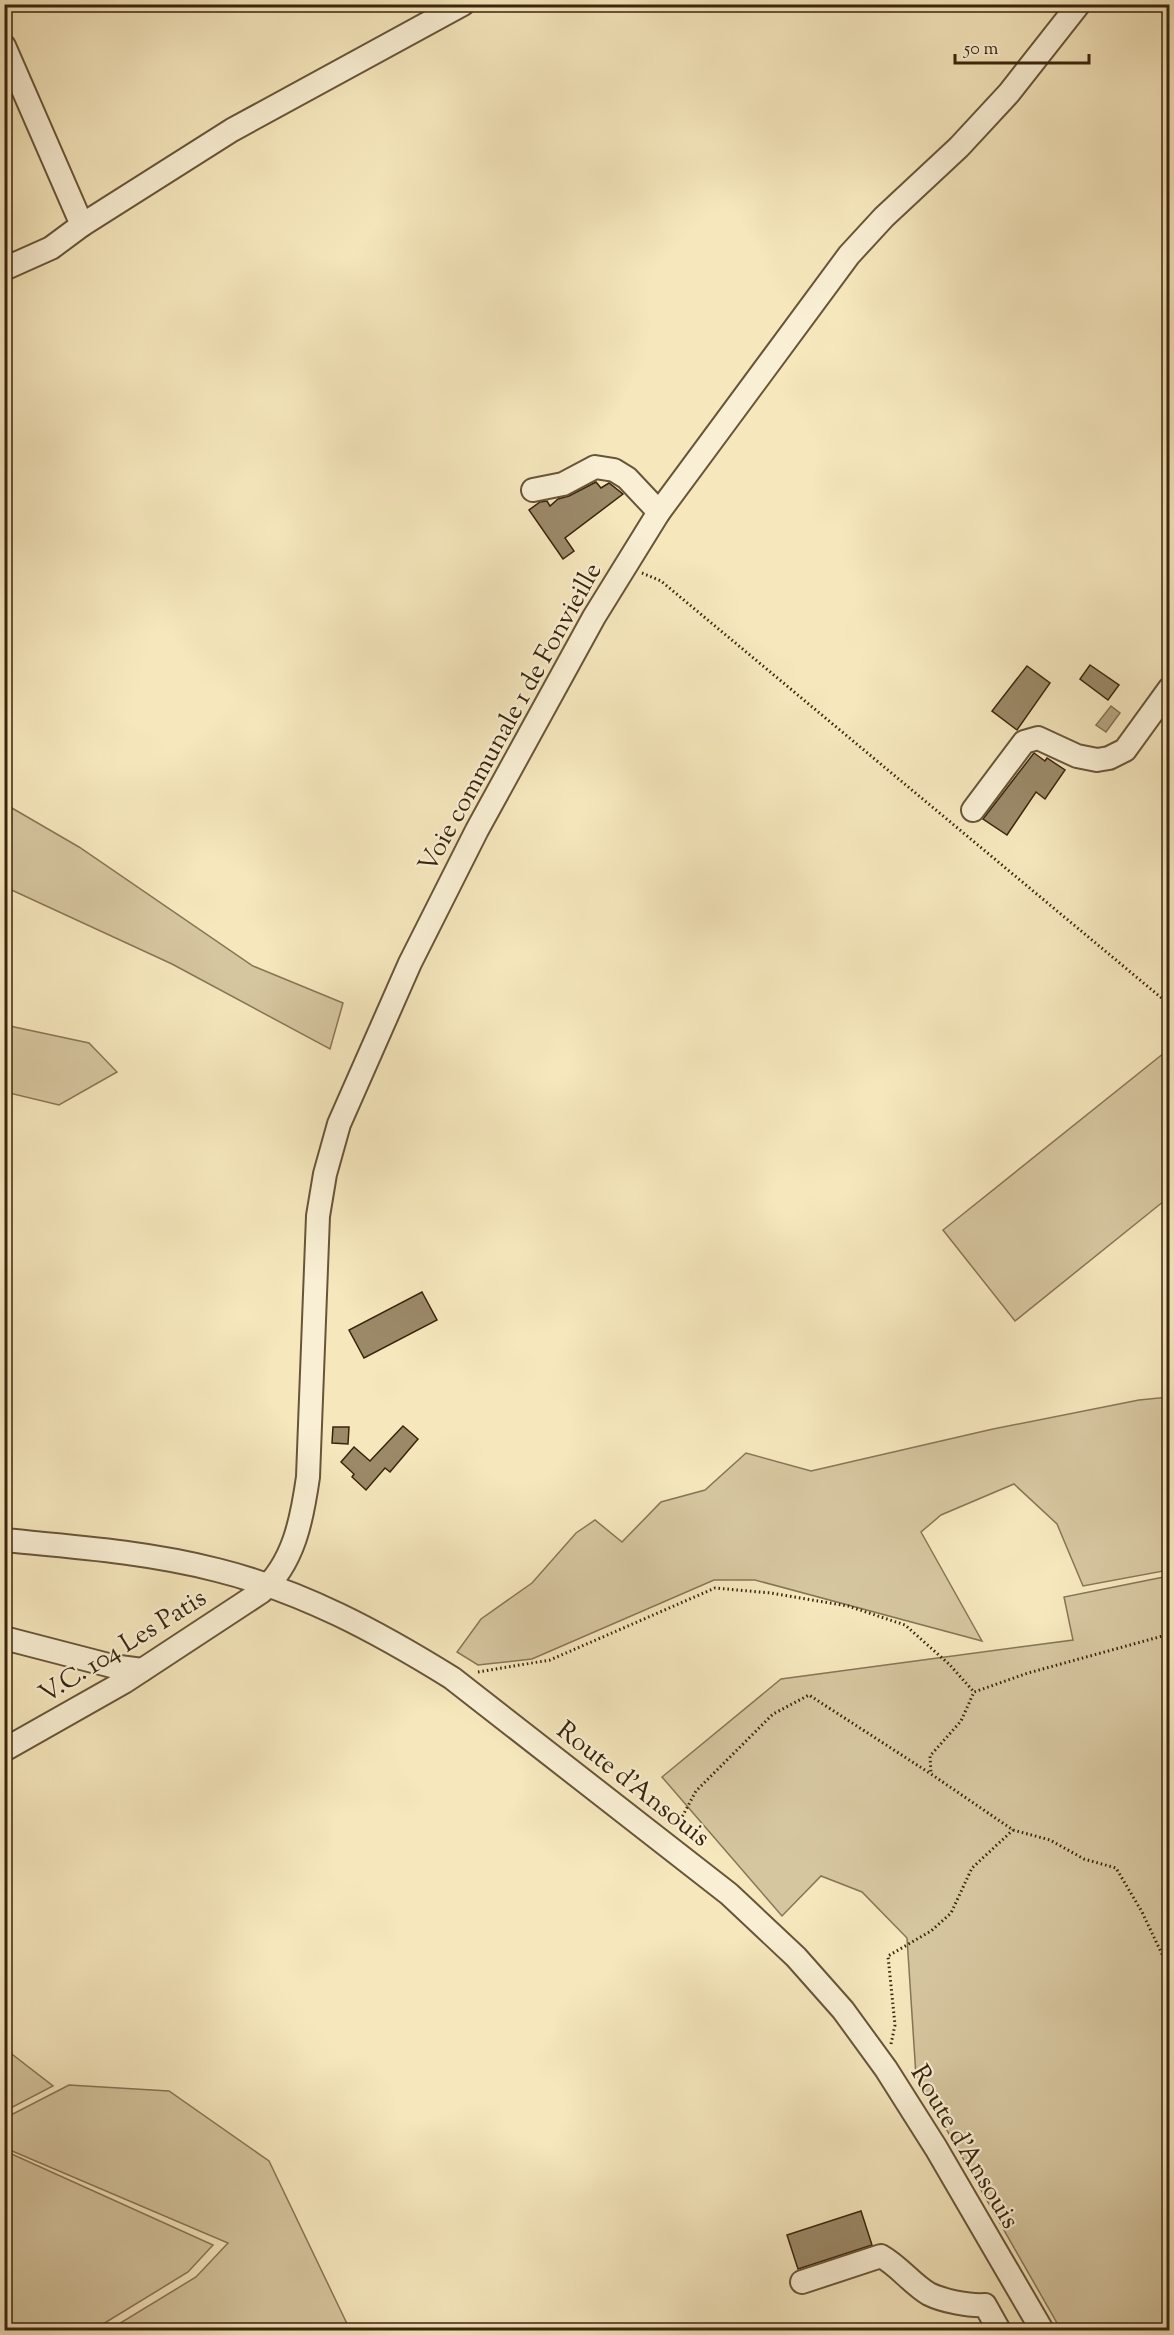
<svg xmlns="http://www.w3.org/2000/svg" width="1174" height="2335" viewBox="0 0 1174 2335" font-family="'Sorts Mill Goudy',serif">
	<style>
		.green { fill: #d6c69f; stroke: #887556; stroke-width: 1.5 }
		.water { fill: #b6a581; stroke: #847152; stroke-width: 1.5 }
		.building { fill: #9b8968; stroke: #39240c; stroke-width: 1.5 }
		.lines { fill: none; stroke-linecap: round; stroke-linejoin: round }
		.minor-casing { stroke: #685538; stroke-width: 26 }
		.path { stroke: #39240c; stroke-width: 3; stroke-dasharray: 1.5 3; stroke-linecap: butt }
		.minor { stroke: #f9efd4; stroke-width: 22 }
		.labels { text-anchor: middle; stroke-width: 4.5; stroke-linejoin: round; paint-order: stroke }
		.street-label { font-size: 26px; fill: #39240c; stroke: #f9efd4 }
	</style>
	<rect width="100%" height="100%" fill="#f6e7bd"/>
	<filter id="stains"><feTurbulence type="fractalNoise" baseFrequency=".00333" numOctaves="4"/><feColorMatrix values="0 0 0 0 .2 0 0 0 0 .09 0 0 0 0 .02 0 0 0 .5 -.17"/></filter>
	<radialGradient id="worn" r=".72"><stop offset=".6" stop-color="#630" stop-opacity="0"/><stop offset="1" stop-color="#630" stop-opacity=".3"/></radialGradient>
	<g class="green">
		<polygon points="5,804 79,847 253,966 343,1003 330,1049 172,964 5,887"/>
		<polygon points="5,1025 89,1043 117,1072 59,1105 5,1092"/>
		<polygon points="1169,1049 1169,1197 1015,1321 943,1230"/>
		<polygon points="1169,1397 1169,1570 1083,1586 1057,1524 1014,1484 941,1515 921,1532 982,1641 755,1580 714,1580 532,1659 478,1665 457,1652 481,1619 532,1583 576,1533 595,1520 622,1542 661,1502 705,1490 746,1453 811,1471 993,1429 1139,1400"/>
		<polygon points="1169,1576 1169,2330 1061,2330 916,2076 907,1938 862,1892 821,1876 782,1916 662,1777 781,1679 1073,1640 1064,1597"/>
		<polygon points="4,2048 53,2086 5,2111 4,2111"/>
		<polygon points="69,2085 169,2091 269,2161 350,2330 115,2330 112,2328 196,2277 228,2243 5,2148 5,2118"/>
		<polygon points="5,2151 213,2245 188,2272 103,2324 103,2330 5,2330"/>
	</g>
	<polygon class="water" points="1111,706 1120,713 1106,732 1096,725"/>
	<g class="building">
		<polygon points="596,482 601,488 609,483 623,494 565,538 574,551 563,559 529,510 540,502 547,501 550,506 558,499 569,496"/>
		<polygon points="1090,665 1119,685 1108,700 1080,679"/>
		<polygon points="1027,666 1050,683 1017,730 992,711"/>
		<polygon points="1034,753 1045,761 1047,758 1065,770 1045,799 1036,792 1007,835 983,819"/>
		<polygon points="422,1292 437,1320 364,1358 349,1330"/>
		<polygon points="403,1426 418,1439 390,1472 385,1468 366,1490 352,1477 354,1474 341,1462 354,1447 370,1461"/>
		<polygon points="333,1427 349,1427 348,1444 332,1443"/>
		<polygon points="861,2211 872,2245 798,2269 787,2235"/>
	</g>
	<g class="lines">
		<g class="minor-casing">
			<g id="minor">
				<polyline points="4,46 82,225"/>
				<polyline points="4,269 51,248 82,225 232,130 463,4"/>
				<polyline points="533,490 563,484 595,467 614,470 627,478 659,512"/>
				<polyline points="973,810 1024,742 1038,738 1077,756 1097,760 1109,758 1125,750 1170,688"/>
				<path d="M4,1540C76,1547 147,1552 217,1570C302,1591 378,1632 452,1678L729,1894L796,1957L843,2010L886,2069L936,2148L1042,2330"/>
				<polyline points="4,1638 112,1666 142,1670"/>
				<path d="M4,1750L124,1682L261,1592C294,1563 302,1519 308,1477L318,1216L325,1174L339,1124L410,963L477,830L594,617L659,512L849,255L884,217L959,147L1009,93L1079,4"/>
				<path d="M802,2282L881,2256C899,2266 912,2284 929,2294C943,2301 969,2306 985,2305L999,2330"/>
			</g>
		</g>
		<g class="path">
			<polyline points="408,4 412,11"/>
			<polyline points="642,573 661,581 1170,1005"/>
			<polyline points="1170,1634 1028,1673 974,1692 961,1721 930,1756 931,1774 1013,1830 1050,1840 1084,1859 1116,1868 1142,1912 1170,1971"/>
			<polyline points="478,1672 550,1660 715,1588 771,1593 848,1606 905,1625 949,1664 974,1692"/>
			<polyline points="672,1825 682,1817 696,1791 773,1714 809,1695 931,1774"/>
			<polyline points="891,2044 895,2025 888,1956 931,1931 951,1913 972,1868 1013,1830"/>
		</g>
		<use href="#minor" class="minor"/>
	</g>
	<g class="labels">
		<g class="street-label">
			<text transform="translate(509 717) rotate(-61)" y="9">Voie communale 1 de Fonvieille</text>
			<text transform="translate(122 1645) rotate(-32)" y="9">V.C. 104 Les Patis</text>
			<text transform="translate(634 1783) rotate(38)" y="9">Route d'Ansouis</text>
			<text transform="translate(966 2146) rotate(59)" y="9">Route d'Ansouis</text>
		</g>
	</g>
	<rect width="1174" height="2335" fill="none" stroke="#f6e7bd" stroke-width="24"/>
	<rect x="6" y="6" width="1162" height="2323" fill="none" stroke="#39240c" stroke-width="3"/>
	<rect x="12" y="12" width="1150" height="2311" fill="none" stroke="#39240c" stroke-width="1.5"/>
	<path d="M955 54v9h134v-9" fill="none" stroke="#39240c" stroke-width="3"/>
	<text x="964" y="54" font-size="18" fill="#39240c" stroke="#f9efd4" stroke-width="4.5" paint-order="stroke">50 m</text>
	<rect width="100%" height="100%" filter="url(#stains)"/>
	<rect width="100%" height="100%" fill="url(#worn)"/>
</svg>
